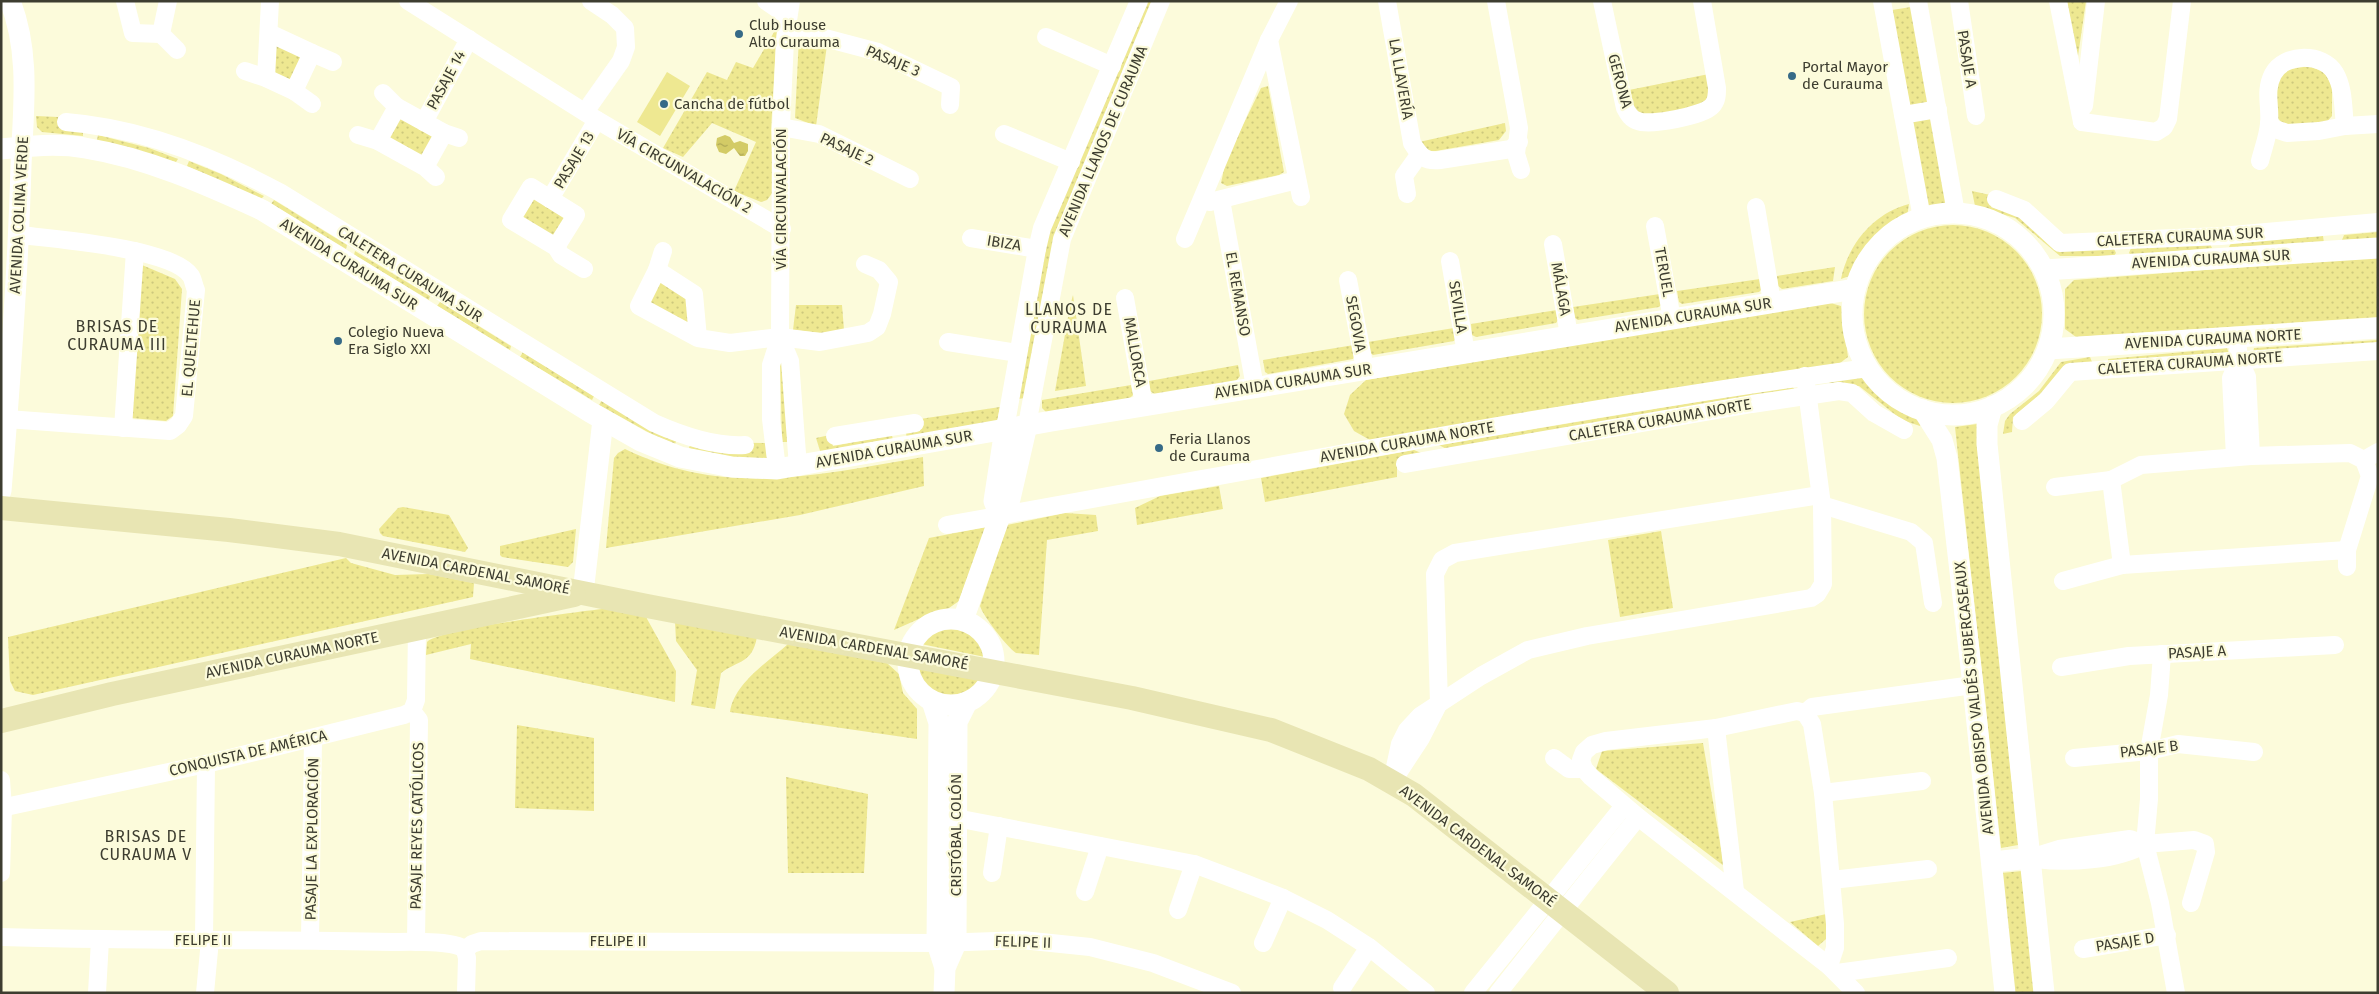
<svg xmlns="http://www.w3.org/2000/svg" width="2379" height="994" viewBox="0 0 2379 994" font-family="'Fira Sans',sans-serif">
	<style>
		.grass { fill: url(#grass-dots) }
		.garden { fill: #eee891 }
		.water { fill: url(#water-ripples) }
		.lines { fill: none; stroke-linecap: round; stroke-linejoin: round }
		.minor { stroke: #fff; stroke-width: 18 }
		.tertiary { stroke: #fff; stroke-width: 21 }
		.secondary { stroke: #e8e5b3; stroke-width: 24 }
		.poi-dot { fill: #366a87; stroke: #fcfbdb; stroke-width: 2 }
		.labels { text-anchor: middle; stroke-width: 4.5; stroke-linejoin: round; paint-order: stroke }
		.poi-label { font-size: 15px; fill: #3d3d30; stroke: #fcfbdb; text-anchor: start }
		.street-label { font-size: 15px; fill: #3d3d30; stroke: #fcfbdb }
		.neighbourhood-label { font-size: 16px; letter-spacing: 1px; fill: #3d3d30; stroke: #fcfbdb }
	</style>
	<defs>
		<pattern id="grass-dots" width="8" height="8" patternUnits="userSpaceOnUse" patternTransform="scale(1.25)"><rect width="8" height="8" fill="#eee891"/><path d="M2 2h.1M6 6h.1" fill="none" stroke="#cdc87d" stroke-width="1.8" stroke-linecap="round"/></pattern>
		<pattern id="water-ripples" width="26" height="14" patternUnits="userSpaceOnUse" patternTransform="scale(1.25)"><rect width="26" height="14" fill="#d3cb66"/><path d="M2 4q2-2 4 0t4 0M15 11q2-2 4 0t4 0" fill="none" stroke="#aca654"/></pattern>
	</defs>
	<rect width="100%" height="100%" fill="#fcfbdb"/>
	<g class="grass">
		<polygon points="1145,1 1154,1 1058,230 1025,398 1018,399 1044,245"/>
		<polygon points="2067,1 2086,1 2077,63"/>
		<polygon points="1911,7 1929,103 1910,106 1892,10"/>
		<polygon points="777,27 771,130 773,192 767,200 761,202 734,191 756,142 712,123 683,157 663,148 707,72 727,80 736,62 753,68"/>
		<polygon points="799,37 827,45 816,126 795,118"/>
		<polygon points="273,40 308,55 294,86 269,76"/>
		<polygon points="2310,66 2325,73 2332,86 2332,116 2325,124 2285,126 2275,115 2275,83 2285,70"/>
		<polygon points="1709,74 1712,97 1704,107 1641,116 1636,114 1629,90"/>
		<polygon points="1268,86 1284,172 1279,175 1227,186 1221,183 1226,160 1261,88"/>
		<polygon points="398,110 441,134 424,163 382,140"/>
		<polygon points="1931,115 1947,203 1928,207 1912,119"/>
		<polygon points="36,116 58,117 58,126 83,129 83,136 42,132 37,127"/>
		<polygon points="1505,123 1506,131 1499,140 1430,152 1419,142"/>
		<polygon points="98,135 149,148 178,159 176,162 97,140"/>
		<polygon points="189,161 221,174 264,196 261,199 187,166"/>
		<polygon points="1972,191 1995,196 1991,207 2006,212 2012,210 2058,246 2114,249 2116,253 2114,256 2060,256 2015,218 1975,206"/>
		<polygon points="532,192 571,216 555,242 516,218"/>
		<polygon points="274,200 347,245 346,249 271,204"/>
		<path d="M1909,204L1907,217L1878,240L1869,251L1855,274L1841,279C1848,244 1874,213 1909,204Z"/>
		<circle cx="1953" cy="314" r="89"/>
		<polygon points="2378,232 2378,238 2342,240 2344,235"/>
		<polygon points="2323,236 2324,243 2229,247 2232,241"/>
		<polygon points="2210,244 2212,248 2131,255 2129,253 2131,248"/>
		<polygon points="355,251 430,296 429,300 354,255"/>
		<polygon points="2378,257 2378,317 2076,337 2065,329 2065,289 2074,280"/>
		<polygon points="142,265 175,279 182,289 173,416 166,421 131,418"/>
		<polygon points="1835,267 1833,281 1782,289 1778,286 1777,276"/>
		<polygon points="662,276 691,298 692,330 647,303"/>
		<polygon points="1760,279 1762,289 1759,292 1682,304 1679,302 1677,291"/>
		<polygon points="1660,294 1661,305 1659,307 1578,320 1575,318 1573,307"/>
		<polygon points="1073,295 1086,386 1055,391 1070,306"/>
		<polygon points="440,302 511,346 510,350 437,306"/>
		<polygon points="1827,302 1841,306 1848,357 1840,363 1370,440 1354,431 1344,414 1350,395 1366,380"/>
		<polygon points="796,305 842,305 844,330 822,333 793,330"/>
		<polygon points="1557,310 1558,320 1556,323 1476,337 1472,335 1471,324"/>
		<polygon points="1454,328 1456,338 1454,341 1373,355 1370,353 1368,342"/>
		<polygon points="2378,340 2378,347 2253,353 2254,348"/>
		<polygon points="1354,345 1355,355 1353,359 1268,374 1265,372 1263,360"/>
		<polygon points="2227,348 2229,354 2108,362 2108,359"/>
		<polygon points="523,352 594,396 592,400 520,357"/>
		<polygon points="2090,357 2092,362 2062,376 2013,417 2012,432 2003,434 2005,421 2010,414 2039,391 2061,362"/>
		<polygon points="780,360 786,360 789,442 782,442"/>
		<polygon points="1238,365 1240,376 1236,381 1156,395 1150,391 1149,381"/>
		<polygon points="1863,377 1899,409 1923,421 1920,426 1902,420 1859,386 1831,388 1829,381"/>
		<polygon points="1131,385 1133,395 1129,399 1046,412 1042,408 1042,400"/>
		<polygon points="1792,386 1795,390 1452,452 1439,445"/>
		<polygon points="602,400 677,439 675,444 655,436 599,405"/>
		<polygon points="1000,407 997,421 907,439 906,433 920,431 920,419"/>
		<polygon points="1977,424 2018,845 2001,848 1955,427"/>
		<polygon points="830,435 833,446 892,435 893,441 821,454 816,438"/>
		<polygon points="691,442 769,443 770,458 747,460 691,449 689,448"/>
		<path d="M625,449C725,498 819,475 923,457L924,486L800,515L606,548L614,458L618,453Z"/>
		<polygon points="1414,450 1431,457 1397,462 1397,477 1265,502 1261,478"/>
		<polygon points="1219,486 1223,509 1137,525 1135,508 1160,496"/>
		<polygon points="403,507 449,515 468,548 465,552 383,536 380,533 379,529 398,508"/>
		<path d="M1065,513L1096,515L1098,531L1047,540L1039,655L1016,653C1007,647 983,616 980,606L1007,525Z"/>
		<polygon points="986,527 959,601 949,608 930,614 894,630 929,538"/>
		<polygon points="576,529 573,562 568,567 502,557 500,555 500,546"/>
		<polygon points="1661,531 1673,608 1620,617 1608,540"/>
		<polygon points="346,558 351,563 395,575 429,574 474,583 473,597 33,695 15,691 10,681 8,637"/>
		<path d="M609,608L646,617L676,671L675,702L470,659L471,644L426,655L427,642C442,628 579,612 609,608Z"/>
		<path d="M675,621L757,637C752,664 738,660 721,673L715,709L691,705L697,670L676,641Z"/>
		<path d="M949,625C966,626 986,637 985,657L916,643L933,629Z"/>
		<path d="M788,644L887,663L899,674L903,693L917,709V739L730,712C734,683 768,662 788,644Z"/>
		<path d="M917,668L981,677C971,715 925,700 917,668Z"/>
		<polygon points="517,725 594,738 594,811 515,808"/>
		<polygon points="1703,743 1724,866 1596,769 1602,751"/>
		<polygon points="786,777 868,794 864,873 788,873"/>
		<polygon points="2022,871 2034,993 2014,993 2001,873"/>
		<polygon points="1831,913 1833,933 1818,946 1790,922"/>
	</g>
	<polygon class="garden" points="667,72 690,86 660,136 637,122"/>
	<polygon class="water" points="725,135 730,137 734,143 740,141 748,144 748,151 745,156 740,156 734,148 726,154 719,152 716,145 717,138"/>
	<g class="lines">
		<g class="minor">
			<polyline points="125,1 133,33 161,34 168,1"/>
			<polyline points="408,1 597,120 782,229"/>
			<polyline points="766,1 788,16"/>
			<path d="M1387,1L1412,143C1420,156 1425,162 1440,160L1511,149L1519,142"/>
			<polyline points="1496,1 1519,128 1516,154 1521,170"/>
			<path d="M1602,1L1625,108C1628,114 1631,119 1638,121C1649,126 1703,116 1712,106C1717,101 1717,95 1717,88L1702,1"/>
			<polyline points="1882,1 1922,218"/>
			<polyline points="1918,1 1956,213"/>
			<polyline points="1959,1 1976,116"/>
			<polyline points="2058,1 2082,122"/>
			<polyline points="787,28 878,52 951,87 950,105"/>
			<polyline points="161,34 177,50"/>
			<polyline points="1046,37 1112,66"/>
			<polyline points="1269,40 1301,197"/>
			<polyline points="312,53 333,62"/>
			<polyline points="245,71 266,78 294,91 312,53 269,33"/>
			<polyline points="266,78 270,1"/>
			<polyline points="294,91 312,104"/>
			<polyline points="383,93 397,107"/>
			<polyline points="2084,106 2096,1"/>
			<polyline points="585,112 621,61 626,47 625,28 612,15 591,1"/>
			<polyline points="1903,115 1938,109"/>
			<path d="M66,122C141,128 215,157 281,193L654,423C681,435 716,447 745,445"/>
			<polyline points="424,122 469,39"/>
			<polyline points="2082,122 2156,132 2164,127 2168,119 2182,1"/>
			<polyline points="2269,124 2275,129 2287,133 2319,131 2345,126 2378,124"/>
			<polyline points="781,127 819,134 910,179"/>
			<polyline points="444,133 459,138"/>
			<polyline points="1004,134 1071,162"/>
			<polyline points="358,135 378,141"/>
			<path d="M2260,161C2263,149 2268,136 2269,124C2271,107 2264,91 2273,74C2284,53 2323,52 2335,73C2344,88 2343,109 2345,126"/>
			<polyline points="425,167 444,133 397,107 378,141 425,167 436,177"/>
			<polyline points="1407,194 1404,176 1419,155"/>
			<polyline points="550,199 597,120"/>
			<polyline points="1996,199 2024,210 2060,243 2221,236 2378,222"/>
			<polyline points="1221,200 1255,387"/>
			<polyline points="1210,202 1297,180"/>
			<polyline points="1756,207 1772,302"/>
			<polyline points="1655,226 1672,319"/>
			<polyline points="971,238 1037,249"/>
			<polyline points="1185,239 1269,40 1289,1"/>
			<polyline points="1553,244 1569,335"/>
			<polyline points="556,247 576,215 531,187 511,220 556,247 561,255 584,269"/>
			<polyline points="1450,261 1466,353"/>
			<polyline points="657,270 663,251"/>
			<polyline points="1348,280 1365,369"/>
			<polyline points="1125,298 1144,405"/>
			<polyline points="780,337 790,361 798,467"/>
			<polyline points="698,338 694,294 657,270 639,306 698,338 730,343 780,337 820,342 868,333 877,327 882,314 889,282 879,270 865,264"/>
			<polyline points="948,342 1018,353"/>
			<polyline points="2238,349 2239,359 2247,377 2251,456"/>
			<path d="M7,419L170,431L178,425L184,416L196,290C194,286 193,279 191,276C173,248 54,239 20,235"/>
			<polyline points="2022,421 2046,401 2070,372 2378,351"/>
			<polyline points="1027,425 1062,239 1161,1"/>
			<polyline points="123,428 135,251"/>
			<polyline points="1005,429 1037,249 1042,228 1139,1"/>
			<polyline points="835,436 915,423"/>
			<polyline points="2235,457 2231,378 2239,359"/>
			<polyline points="1405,464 1752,404 1839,391 1852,393 1874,413 1904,430"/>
			<polyline points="777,469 771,419 771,365 780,337 781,127 785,40 791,1"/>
			<polyline points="2111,480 2122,565"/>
			<polyline points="2055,487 2111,480 2141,465 2251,456 2350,453 2364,460 2378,452"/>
			<polyline points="1822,505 1911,532 1924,543 1933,603"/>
			<path d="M947,525C1254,471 1559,410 1868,368"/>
			<polyline points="2347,550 2370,476 2364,460"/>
			<polyline points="2063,581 2122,565 2347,550 2347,567"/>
			<polyline points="2162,654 2159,695 2149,751 2149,799 2145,844 2160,903 2176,993"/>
			<polyline points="2061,667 2129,656 2335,645"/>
			<polyline points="412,711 419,720 416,942"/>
			<polyline points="1805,713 1812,724 1823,793 1835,924 1835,948 1829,966"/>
			<polyline points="1716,728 1735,891"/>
			<polyline points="1554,758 1569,769 1584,769"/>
			<polyline points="2074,758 2149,751 2178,744 2254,752"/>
			<polyline points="1398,773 1421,738 1439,703 1435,574 1442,560 1455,553 1820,495"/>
			<polyline points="1,780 3,808 1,873"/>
			<polyline points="1392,781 1400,744 1407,730 1420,716 1481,676 1528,650 1587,636 1811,598 1817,594 1823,584 1822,505 1805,376"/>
			<polyline points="1823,793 1922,781"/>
			<polyline points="1,808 206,764 404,715 412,711 416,700 417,628"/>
			<polyline points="956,818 1194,864 1242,882 1283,898 1327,920 1369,947 1426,993"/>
			<polyline points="2030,858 2059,849 2130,839 2145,844 2194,840 2205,844 2206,852 2191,903"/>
			<path d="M2036,859C2067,863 2117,861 2145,844"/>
			<polyline points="992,873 999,826"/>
			<polyline points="1832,880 1928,869"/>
			<polyline points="1085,892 1100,846"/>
			<polyline points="1178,910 1194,864"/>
			<path d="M1,937C131,941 261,939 392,942C406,942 458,940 465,950L472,944L481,941L937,943L1022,940L1090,947L1153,963L1232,993"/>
			<polyline points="204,940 206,764"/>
			<polyline points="310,940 313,738"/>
			<polyline points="1263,943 1283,898"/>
			<polyline points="2083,949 2167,935"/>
			<polyline points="465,950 467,958 466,993"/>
			<polyline points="1837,973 1948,958"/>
			<polyline points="1342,988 1369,947"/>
			<polyline points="97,993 100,940"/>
			<polyline points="205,993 210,940"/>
			<polyline points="1473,993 1624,806"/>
			<polyline points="1498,993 1638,817"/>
			<polyline points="1856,993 1829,966 1638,817 1591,777 1584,769 1581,760 1584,752 1592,745 1606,741 1716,728 1797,711 1805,713 1812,707 1973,685"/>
		</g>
		<g class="tertiary">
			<path d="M1,149C29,146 58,143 85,148C147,158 205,184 262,210L590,412L641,441L680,457L732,467L777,469L1052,421L1855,289"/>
			<circle cx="1953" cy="314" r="101"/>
			<polyline points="2045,270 2378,248"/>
			<polyline points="2048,349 2378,328"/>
			<polyline points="1992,407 1987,425 1987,444 2044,993"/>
			<polyline points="1923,410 1942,440 1947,458 1973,685 2005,993"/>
			<path d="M1,491C10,383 18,274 21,166C23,111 31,54 10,1"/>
			<polyline points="1000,516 994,501 1005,429"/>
			<polyline points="583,593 603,420"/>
			<circle cx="951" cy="662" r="43"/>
			<polyline points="963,620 1000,516 1010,499 1027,425"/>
			<polyline points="932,701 939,723 937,943 945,968"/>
			<polyline points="1993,862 2030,858"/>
			<polyline points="944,993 945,968 956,943 957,722 967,702"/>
		</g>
		<g class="secondary">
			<polyline points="1,508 229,530 339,544 647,606 1132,698 1271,730 1369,769 1414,795 1667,993"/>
			<polyline points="1,721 112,694 574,595"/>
		</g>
	</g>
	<g class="poi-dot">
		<circle cx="739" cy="34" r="5"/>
		<circle cx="1792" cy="76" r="5"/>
		<circle cx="664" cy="104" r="5"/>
		<circle cx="338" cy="341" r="5"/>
		<circle cx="1159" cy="448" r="5"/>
	</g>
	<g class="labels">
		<g class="poi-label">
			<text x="749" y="30">Club House<tspan x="749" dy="17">Alto Curauma</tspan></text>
			<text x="1802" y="72">Portal Mayor<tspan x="1802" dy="17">de Curauma</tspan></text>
			<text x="674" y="109">Cancha de fútbol</text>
			<text x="348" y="337">Colegio Nueva<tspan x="348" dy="17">Era Siglo XXI</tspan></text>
			<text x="1169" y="444">Feria Llanos<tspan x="1169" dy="17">de Curauma</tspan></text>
		</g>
		<g class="street-label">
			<text transform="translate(1967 59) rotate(81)" y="5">PASAJE A</text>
			<text transform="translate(893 61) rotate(23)" y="5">PASAJE 3</text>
			<text transform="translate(1401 79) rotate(80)" y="5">LA LLAVERÍA</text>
			<text transform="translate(446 80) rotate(-62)" y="5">PASAJE 14</text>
			<text transform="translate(1620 81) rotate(75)" y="5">GERONA</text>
			<text transform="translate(1103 141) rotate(-67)" y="5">AVENIDA LLANOS DE CURAUMA</text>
			<text transform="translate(847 149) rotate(25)" y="5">PASAJE 2</text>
			<text transform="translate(574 160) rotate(-59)" y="5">PASAJE 13</text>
			<text transform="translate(684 171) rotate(30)" y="5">VÍA CIRCUNVALACIÓN 2</text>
			<text transform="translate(781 199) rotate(-90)" y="5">VÍA CIRCUNVALACIÓN</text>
			<text transform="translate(19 215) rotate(-87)" y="5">AVENIDA COLINA VERDE</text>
			<text transform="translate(2180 237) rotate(-3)" y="5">CALETERA CURAUMA SUR</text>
			<text transform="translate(1004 243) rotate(9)" y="5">IBIZA</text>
			<text transform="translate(2211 259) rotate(-3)" y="5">AVENIDA CURAUMA SUR</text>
			<text transform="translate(349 264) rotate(32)" y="5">AVENIDA CURAUMA SUR</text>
			<text transform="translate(1664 272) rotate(80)" y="5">TERUEL</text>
			<text transform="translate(410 274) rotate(32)" y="5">CALETERA CURAUMA SUR</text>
			<text transform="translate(1561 289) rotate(80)" y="5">MÁLAGA</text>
			<text transform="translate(1238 294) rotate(80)" y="5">EL REMANSO</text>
			<text transform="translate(1458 307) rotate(81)" y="5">SEVILLA</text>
			<text transform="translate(1693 315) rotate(-9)" y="5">AVENIDA CURAUMA SUR</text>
			<text transform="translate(1356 324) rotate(80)" y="5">SEGOVIA</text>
			<text transform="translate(2213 339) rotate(-3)" y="5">AVENIDA CURAUMA NORTE</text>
			<text transform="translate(191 348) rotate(-85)" y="5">EL QUELTEHUE</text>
			<text transform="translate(1135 352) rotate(80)" y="5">MALLORCA</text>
			<text transform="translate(2190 363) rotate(-4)" y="5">CALETERA CURAUMA NORTE</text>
			<text transform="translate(1293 381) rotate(-9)" y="5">AVENIDA CURAUMA SUR</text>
			<text transform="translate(1660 420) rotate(-10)" y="5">CALETERA CURAUMA NORTE</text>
			<text transform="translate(1407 442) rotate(-10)" y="5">AVENIDA CURAUMA NORTE</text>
			<text transform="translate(894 449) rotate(-10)" y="5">AVENIDA CURAUMA SUR</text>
			<text transform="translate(476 571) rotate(11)" y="5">AVENIDA CARDENAL SAMORÉ</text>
			<text transform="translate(874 648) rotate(10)" y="5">AVENIDA CARDENAL SAMORÉ</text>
			<text transform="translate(2197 652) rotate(-3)" y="5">PASAJE A</text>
			<text transform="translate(292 655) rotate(-12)" y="5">AVENIDA CURAUMA NORTE</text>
			<text transform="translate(1974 698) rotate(-96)" y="5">AVENIDA OBISPO VALDÉS SUBERCASEAUX</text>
			<text transform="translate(2149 749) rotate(-7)" y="5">PASAJE B</text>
			<text transform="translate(248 753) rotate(-13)" y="5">CONQUISTA DE AMÉRICA</text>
			<text transform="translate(417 826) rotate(-89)" y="5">PASAJE REYES CATÓLICOS</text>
			<text transform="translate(956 835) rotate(-90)" y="5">CRISTÓBAL COLÓN</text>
			<text transform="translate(312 839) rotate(-89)" y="5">PASAJE LA EXPLORACIÓN</text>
			<text transform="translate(1478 846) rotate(37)" y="5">AVENIDA CARDENAL SAMORÉ</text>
			<text x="203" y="945">FELIPE II</text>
			<text x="618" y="946">FELIPE II</text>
			<text transform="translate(1023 942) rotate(2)" y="5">FELIPE II</text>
			<text transform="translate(2125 942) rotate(-9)" y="5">PASAJE D</text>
		</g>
		<g class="neighbourhood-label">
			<text x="1069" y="315">LLANOS DE<tspan x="1069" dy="18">CURAUMA</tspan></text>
			<text x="117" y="332">BRISAS DE<tspan x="117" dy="18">CURAUMA III</tspan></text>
			<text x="146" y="842">BRISAS DE<tspan x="146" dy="18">CURAUMA V</tspan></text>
		</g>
	</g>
	<rect width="2379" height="994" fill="none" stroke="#3d3d30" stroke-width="5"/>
</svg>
